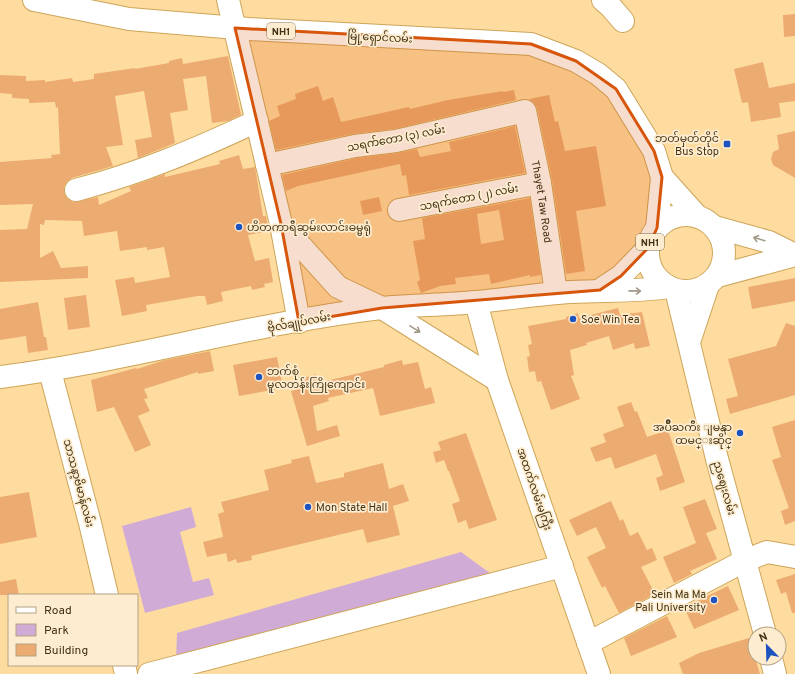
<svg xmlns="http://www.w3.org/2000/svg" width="795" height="674" viewBox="0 0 795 674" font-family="Overpass,'Noto Sans Myanmar',sans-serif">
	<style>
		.green { fill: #d0abd6 }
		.building { fill: #ecab71; fill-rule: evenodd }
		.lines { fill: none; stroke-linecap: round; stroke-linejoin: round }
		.minor-casing { stroke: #cda558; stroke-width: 24 }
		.major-casing { stroke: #cda558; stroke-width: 24 }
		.highway-casing { stroke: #cda558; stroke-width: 24 }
		.minor { stroke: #fff; stroke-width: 22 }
		.major { stroke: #fff; stroke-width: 22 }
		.highway { stroke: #fff; stroke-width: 22 }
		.oneway { stroke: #a19888 }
		.marked { fill: #d8550c; fill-opacity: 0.2; stroke: #d8550c; stroke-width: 3; stroke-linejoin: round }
		.poi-dot { fill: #1c53bf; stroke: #fdeccf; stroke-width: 1.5 }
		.labels { text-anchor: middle; stroke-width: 3.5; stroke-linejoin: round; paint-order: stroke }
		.shield { fill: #fdeccf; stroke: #7b6a4a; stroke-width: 1 }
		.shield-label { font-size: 10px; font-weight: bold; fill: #433211 }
		.street-label { font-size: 11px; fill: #433211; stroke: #fdeccf }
		.poi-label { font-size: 11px; fill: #433211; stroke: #fdeccf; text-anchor: start }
	</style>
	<rect width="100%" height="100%" fill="#fedca0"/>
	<g class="green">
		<polygon points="191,507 196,527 180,532 193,582 209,578 214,595 145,613 122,526"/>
		<polygon points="461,552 494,576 176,660 177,633"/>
	</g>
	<g class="building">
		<polygon points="795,14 795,36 784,37 783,15"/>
		<polygon points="228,56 241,115 228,121 212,123 206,76 183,79 188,110 170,113 175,143 138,158 135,140 152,137 144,91 115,96 123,145 106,147 113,166 72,178 67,182 64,187 64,193 68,199 73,202 98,197 99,205 131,191 129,187 165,174 165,177 220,164 219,161 239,155 243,169 255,167 263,216 266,216 269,231 248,235 255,261 269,258 273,282 264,284 265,287 252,290 251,286 221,292 223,301 207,305 205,296 198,296 146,305 147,311 122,316 115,280 134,277 135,283 170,277 164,247 147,250 147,247 120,251 117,231 84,236 82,221 45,220 44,225 40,224 40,258 53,251 61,268 88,266 88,278 0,282 0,230 27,229 33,204 0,205 0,162 52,158 51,155 60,154 58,107 56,108 55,102 29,103 29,99 12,98 12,94 0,93 0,75 26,76 26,81 45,80 45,82 72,78 73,82 94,79 94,74 135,68 135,69 169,63 169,61 182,58 183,64"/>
		<polygon points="763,62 769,88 795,83 795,101 779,103 781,117 751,122 748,102 742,103 734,69"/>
		<polygon points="318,86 323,101 333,97 341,122 409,107 410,109 448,100 503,91 503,92 514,90 516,100 394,129 352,134 276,150 269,121 280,116 277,106 296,99 295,94"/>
		<polygon points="549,95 555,122 558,121 565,151 596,146 606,206 576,211 585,271 566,274 552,180 537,108 534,103 529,99"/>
		<polygon points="515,126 525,173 409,195 406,175 402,176 400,164 298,186 286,191 282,175 357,158 398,153 417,149 420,157 451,151 449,142"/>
		<polygon points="795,131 795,178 773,165 771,159 773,152 779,149 777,135"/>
		<polygon points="379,197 382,211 363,215 360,201"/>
		<path d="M530,198L541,275L530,277V275L491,284L489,274L455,278L456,284L440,286L421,293L417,282L420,280L413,241L425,239L422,218ZM499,210L504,240L481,244L477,214Z"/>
		<polygon points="795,278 795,301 752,309 748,287"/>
		<polygon points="86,295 90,327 68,330 64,298"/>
		<polygon points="38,302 44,337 46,337 48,350 28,353 26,336 0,340 0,309"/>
		<polygon points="618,308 620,315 642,312 650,346 635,349 634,343 613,350 609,336 586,343 587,345 570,350 574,375 571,376 580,399 551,410 541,381 537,382 535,371 529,372 527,357 530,356 528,345 532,344 528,326 566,319 566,317 578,313 579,318"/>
		<polygon points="786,323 795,326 795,395 730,414 726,399 738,396 728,359 776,346"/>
		<polygon points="210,351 214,371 198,374 198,372 144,389 148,398 144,399 150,411 138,416 151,445 135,452 114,407 97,412 91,380 136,368 137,369 165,360"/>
		<polygon points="277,357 283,388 239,396 233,365"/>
		<polygon points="402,360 403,365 418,362 425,389 431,387 435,403 380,416 373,388 328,398 329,401 313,406 317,431 337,425 340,436 307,446 291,391 307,386 304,378 316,374 318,383 384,367 384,365"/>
		<polygon points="631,402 635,412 637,411 647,437 668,430 685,482 660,491 656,478 663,475 656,454 615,469 611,457 596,462 590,448 606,442 603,434 624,426 617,407"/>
		<polygon points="795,420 795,521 785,525 781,511 789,508 772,460 781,457 772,427"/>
		<polygon points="466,433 497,520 469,529 466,520 458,523 452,504 460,501 449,471 448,471 444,460 436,463 433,452 441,450 438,442"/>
		<polygon points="309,456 316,483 344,477 344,473 383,463 389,489 403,484 409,501 393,506 400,535 367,543 363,529 251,556 252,560 237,563 236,559 228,562 226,553 207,557 203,542 223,537 218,514 224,512 221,502 269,490 264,470 292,463 291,460"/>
		<polygon points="29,492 37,537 0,544 0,497"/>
		<polygon points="705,499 717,529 706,533 717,559 690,571 692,574 674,583 663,557 696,543 683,507"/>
		<polygon points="611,501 620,521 623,519 630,536 638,532 647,550 652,548 657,560 641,567 655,594 619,613 605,586 602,588 587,557 606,548 596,527 577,536 569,520"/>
		<polygon points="795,574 795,613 792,613 786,592 781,594 776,580"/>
		<polygon points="16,579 19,595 0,595 0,582"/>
		<polygon points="728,586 739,610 694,629 684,607"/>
		<polygon points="667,616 677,637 631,656 624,638"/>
		<polygon points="749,638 760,674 683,674 679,663 699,653"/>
	</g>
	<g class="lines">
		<g class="minor-casing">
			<g id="minor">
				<polyline points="228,0 281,224 338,287 382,308"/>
				<polyline points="603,0 611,7 623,21"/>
				<path id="s1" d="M267,165L355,146L396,141L525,111L540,183L556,293"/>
				<path d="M76,190C141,173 197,149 257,121"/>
				<polyline points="399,210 540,183"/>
				<polyline points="281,224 299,322"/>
				<polyline points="676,290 717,459 765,634"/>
				<polyline points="689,342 708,285"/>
				<polyline points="50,371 90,523 107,595"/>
				<polyline points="588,643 746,560 767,552 795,557"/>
				<polyline points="771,658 775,674"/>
				<polyline points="124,665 126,674"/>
				<polyline points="149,674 562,566"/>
			</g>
		</g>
		<g class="major-casing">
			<g id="major">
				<polyline points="600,290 621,276 648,248"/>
				<polyline points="476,302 497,380 599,674"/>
				<polyline points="382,308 497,380"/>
				<path d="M0,377C128,361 253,323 381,308C413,305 445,305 476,302C508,299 539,294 571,292C604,290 636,292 669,287"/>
			</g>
		</g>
		<g class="highway-casing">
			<g id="highway">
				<polyline points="34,0 129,19 249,29 531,44 576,61 598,74 616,89 654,151 662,177 697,216"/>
				<circle cx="686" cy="253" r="38"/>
				<polyline points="715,227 769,242 795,255"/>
				<polyline points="657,228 662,177"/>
				<polyline points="718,276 795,255"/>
			</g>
		</g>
		<use href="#minor" class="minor"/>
		<use href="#major" class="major"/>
		<use href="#highway" class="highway"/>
	</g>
	<defs><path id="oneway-shaft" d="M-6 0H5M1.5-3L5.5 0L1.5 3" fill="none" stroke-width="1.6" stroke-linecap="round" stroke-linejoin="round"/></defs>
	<g class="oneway">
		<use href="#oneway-shaft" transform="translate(759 239) rotate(-163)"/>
		<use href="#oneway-shaft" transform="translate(635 291) rotate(1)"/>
		<use href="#oneway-shaft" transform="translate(415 329) rotate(32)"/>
	</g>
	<path class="marked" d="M235,28L531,44L576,61L616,89L654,151L662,177L657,228L648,248L621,276L600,290L382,308L299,322L281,224Z"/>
	<g class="poi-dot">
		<rect x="723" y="140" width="8" height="8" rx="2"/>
		<circle cx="239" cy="227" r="4"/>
		<circle cx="573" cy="319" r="4"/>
		<circle cx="259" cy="377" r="4"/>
		<circle cx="740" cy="433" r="4"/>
		<circle cx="308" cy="507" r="4"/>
		<circle cx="714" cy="600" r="4"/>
	</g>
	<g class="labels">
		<g class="shield">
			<rect x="267" y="23" width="28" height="16" rx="3"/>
			<rect x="636" y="234" width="28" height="16" rx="3"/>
		</g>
		<g class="shield-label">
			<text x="281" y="35">NH1</text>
			<text x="650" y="246">NH1</text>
		</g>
		<g class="street-label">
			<text transform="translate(380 37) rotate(3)" y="4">မြို့ရှောင်လမ်း</text>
			<text transform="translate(396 138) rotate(-11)" y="4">သရက်တော (၃) လမ်း</text>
			<text transform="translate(469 197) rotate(-11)" y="4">သရက်တော (၂) လမ်း</text>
			<text dy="4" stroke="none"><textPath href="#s1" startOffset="356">Thayet Taw Road</textPath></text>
			<text transform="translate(299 322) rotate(-11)" y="4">ဗိုလ်ချုပ်လမ်း</text>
			<text transform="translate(79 483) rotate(75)" y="4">သာသနာ့ဗိမာန်လမ်း</text>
			<text transform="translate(725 488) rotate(74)" y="4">ညဈေးလမ်း</text>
			<text transform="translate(535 489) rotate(71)" y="4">အထက်လမ်းမကြီး</text>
		</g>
		<g class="poi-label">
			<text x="719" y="142" text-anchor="end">ဘတ်မှတ်တိုင်<tspan x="719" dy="13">Bus Stop</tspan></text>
			<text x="247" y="231">ဟိတကာရီဆွမ်းလာင်းဓမ္မရုံ</text>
			<text x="581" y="323">Soe Win Tea</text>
			<text x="267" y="375">ဘက်စုံ<tspan x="267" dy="13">မူလတန်းကြိုကျောင်း</tspan></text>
			<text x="732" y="431" text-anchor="end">အပ်ိဳႀကီး ျမန္မာ<tspan x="732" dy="13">ထမင္းဆိုင္</tspan></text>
			<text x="316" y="511">Mon State Hall</text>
			<text x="706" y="598" text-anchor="end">Sein Ma Ma<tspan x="706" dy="13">Pali University</tspan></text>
		</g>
	</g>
	<rect x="8" y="594" width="130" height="72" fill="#fdeccf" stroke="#b3a283"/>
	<rect x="16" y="607" width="20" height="6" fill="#ffffff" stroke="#b3a283"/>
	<text x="44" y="614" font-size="12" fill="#433211">Road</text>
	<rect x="16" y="624" width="20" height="12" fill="#d0abd6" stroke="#b3a283"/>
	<text x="44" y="634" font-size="12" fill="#433211">Park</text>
	<rect x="16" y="644" width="20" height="12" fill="#ecab71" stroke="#b3a283"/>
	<text x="44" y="654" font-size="12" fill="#433211">Building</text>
	<g transform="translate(767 646) rotate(337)"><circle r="19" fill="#fdeccf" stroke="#b3a283"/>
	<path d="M0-3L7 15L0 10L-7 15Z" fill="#1c53bf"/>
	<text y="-6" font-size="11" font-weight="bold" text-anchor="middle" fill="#433211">N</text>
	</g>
</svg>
